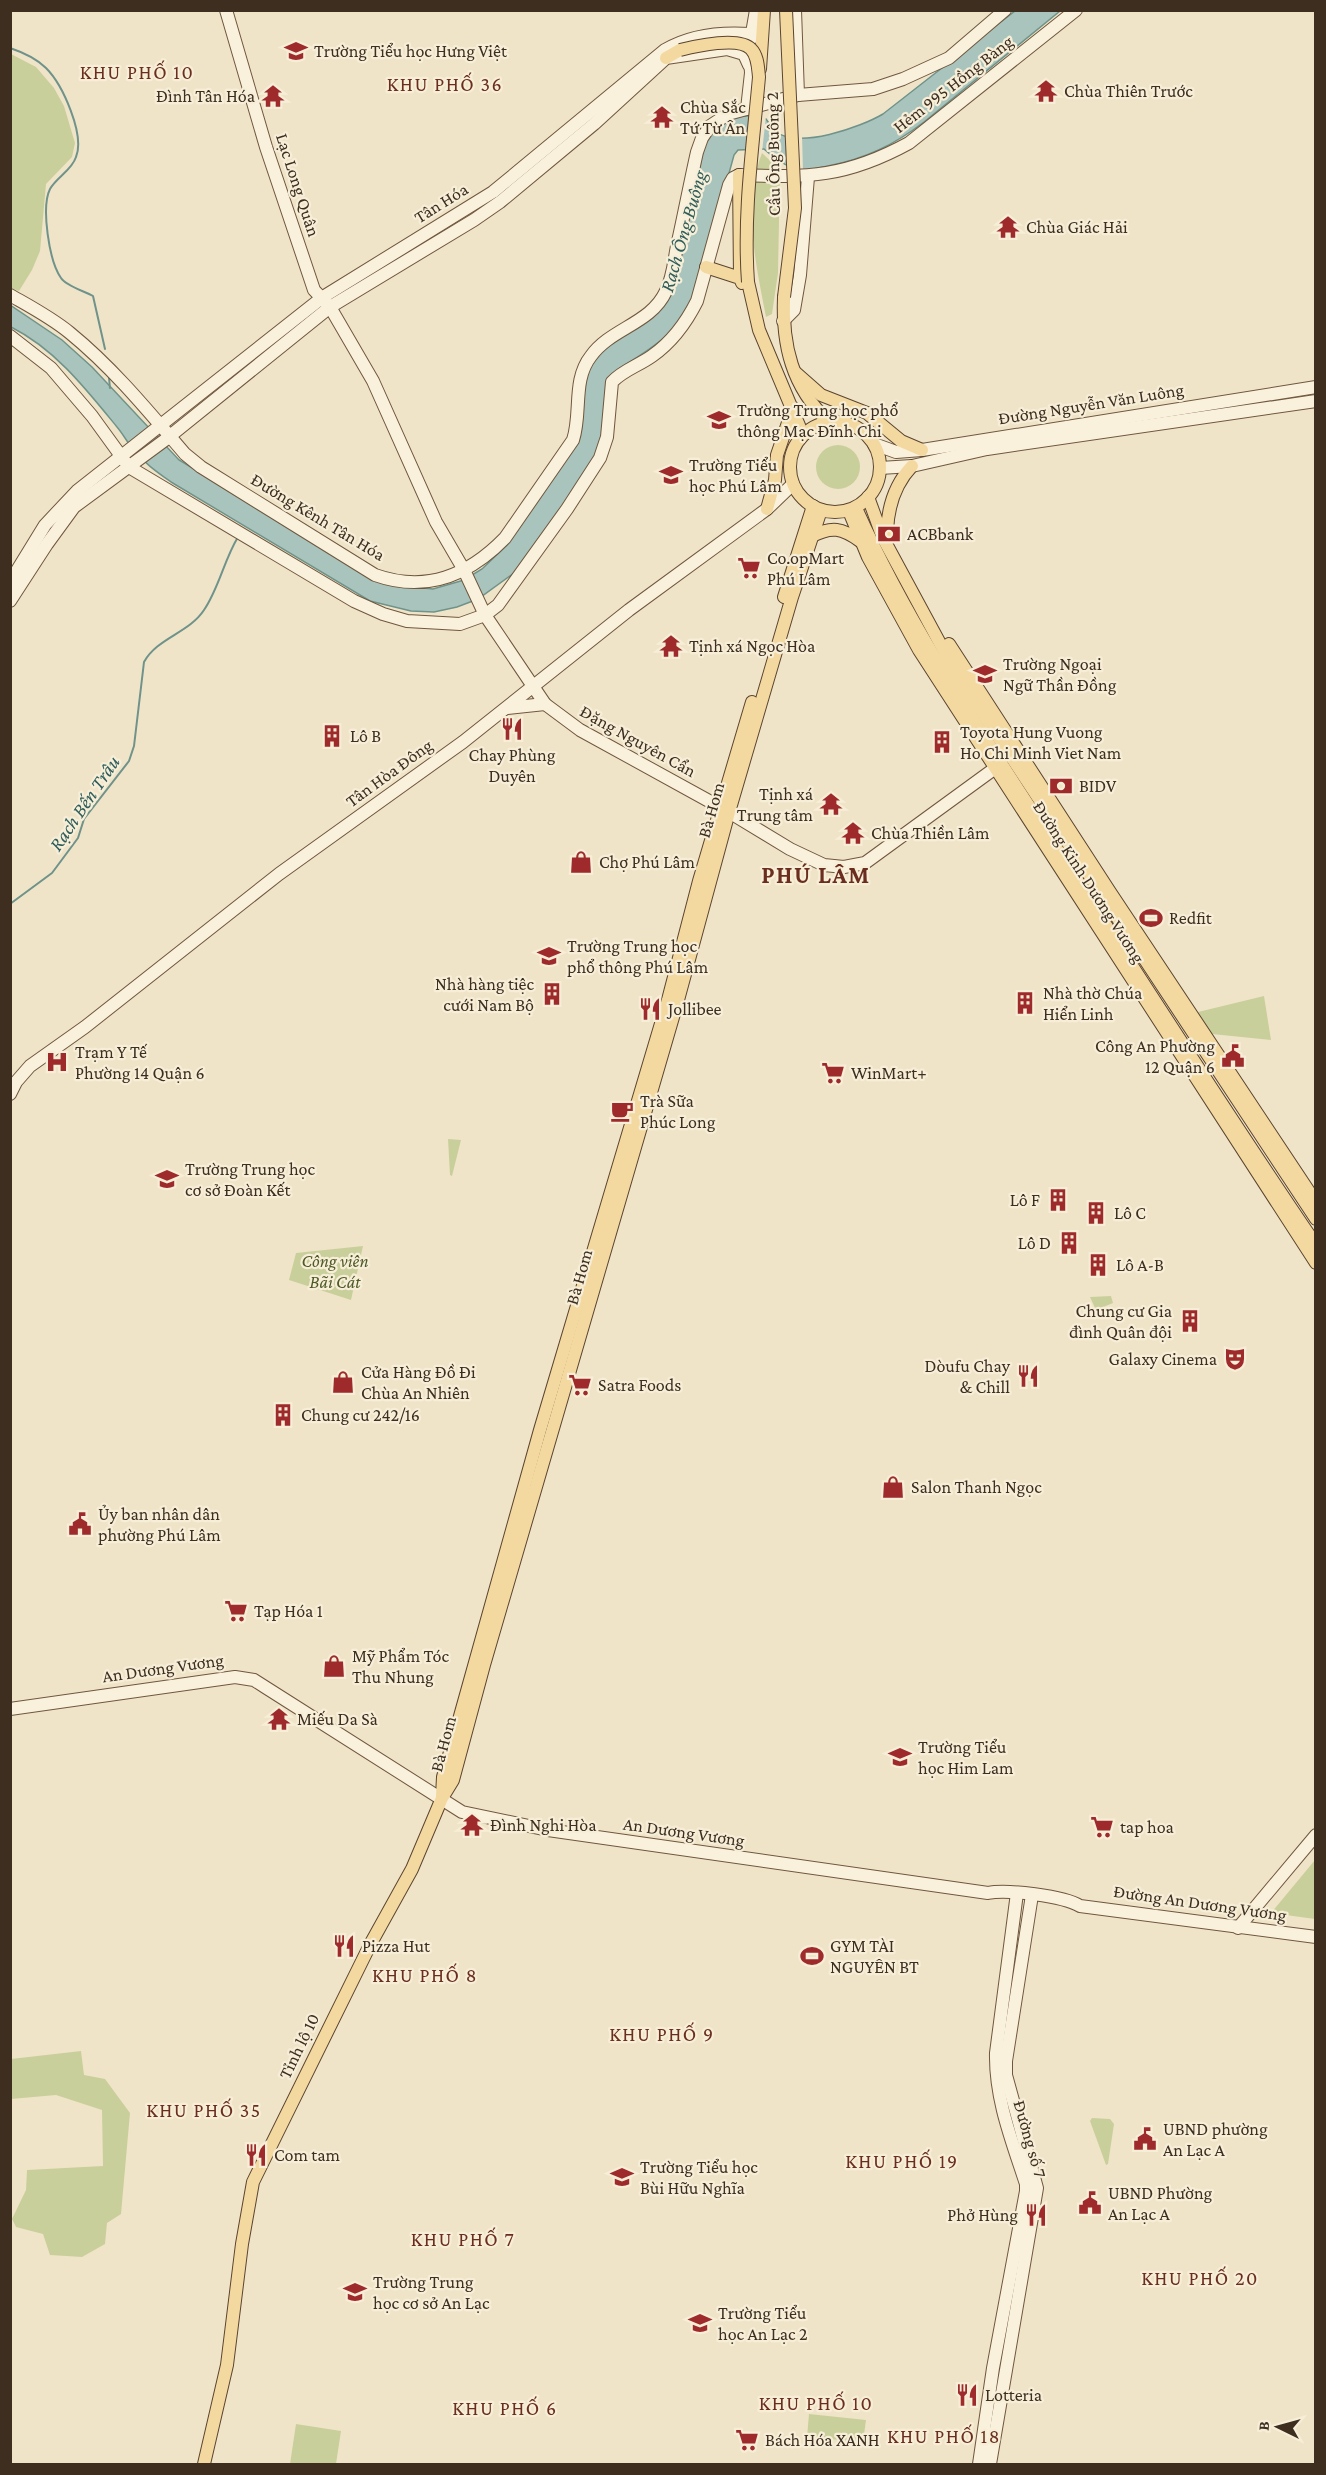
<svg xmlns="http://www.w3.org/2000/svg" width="1326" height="2475" viewBox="0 0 1326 2475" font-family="'Crimson Pro',serif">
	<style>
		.green { fill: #c9cf9b }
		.water { fill: #a9c4bc; stroke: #6f938a; stroke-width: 1.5 }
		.pier { fill: #f0e4c8 }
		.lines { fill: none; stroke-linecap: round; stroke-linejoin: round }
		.stream { stroke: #6f938a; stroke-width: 2 }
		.secondary-casing { stroke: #6f573f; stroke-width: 14 }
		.primary-casing { stroke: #5b4430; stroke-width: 14 }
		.secondary { stroke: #faf1dc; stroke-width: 12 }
		.primary { stroke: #f3d9a0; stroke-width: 12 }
		.primary-bridge-casing { stroke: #5b4430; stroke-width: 14; stroke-linecap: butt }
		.primary-bridge { stroke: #f3d9a0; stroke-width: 12 }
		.labels { text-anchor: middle; stroke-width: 4.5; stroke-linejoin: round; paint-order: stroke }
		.poi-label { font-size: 18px; fill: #3d2e20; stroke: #f7eed8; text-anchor: start }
		.street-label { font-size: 18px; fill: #3d2e20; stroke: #f7eed8 }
		.park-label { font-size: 18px; font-style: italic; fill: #4d5a26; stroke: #f7eed8 }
		.neighbourhood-label { font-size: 20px; letter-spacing: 1.5px; fill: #6b2e1e; stroke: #f7eed8 }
		.water-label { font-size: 20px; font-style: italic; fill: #2f5d5a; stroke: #f7eed8 }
		.district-label { font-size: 24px; font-weight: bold; letter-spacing: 1.5px; fill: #6b2e1e; stroke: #f7eed8 }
	</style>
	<rect width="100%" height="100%" fill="#f0e4c8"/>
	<g class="green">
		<polygon points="11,54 36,67 54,88 64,106 75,143 72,157 46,184 40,251 32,270 19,291 10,288"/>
		<path d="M762,153L780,170L778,273L772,314L766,317C756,265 742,205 762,153Z"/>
		<circle cx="838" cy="467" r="22"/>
		<polygon points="1264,996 1271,1040 1212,1034 1198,1012"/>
		<polygon points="448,1139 461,1140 452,1176 450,1175"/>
		<polygon points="363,1246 351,1300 289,1280 296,1253"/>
		<polygon points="1111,1296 1113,1303 1096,1310 1090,1297"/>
		<polygon points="1315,1860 1315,1919 1271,1913"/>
		<polygon points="81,2051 84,2075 105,2079 130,2113 121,2214 107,2223 105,2244 82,2257 50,2255 43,2234 16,2227 12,2219 26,2190 27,2170 103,2166 102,2110 56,2095 11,2099 11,2059"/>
		<polygon points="1092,2118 1110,2119 1114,2124 1108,2164 1106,2165 1090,2121"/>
		<polygon points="809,2414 866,2420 863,2442 807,2437"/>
		<polygon points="296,2424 341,2431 336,2464 290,2464"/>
	</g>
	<path class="water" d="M1015,11H1060L924,122C894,145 865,159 828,166C821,167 812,170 805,170C789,170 775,159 764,149L738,150L734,155L696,293C679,334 654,346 619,369L606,435L596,459L514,573L478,599L457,607L434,612L411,611L370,601L171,482C157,472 144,463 133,449C127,442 123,434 117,427C86,389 55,349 11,327L10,305L62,340L92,367L179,460L361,571L395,585L433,589L464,580L482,569L507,545L577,442L581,431L584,385L590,365L603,350L663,306L707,137L713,129L734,116H748L766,119C769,123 772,128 775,131C798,150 861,127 883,114Z"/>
	<g class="pier">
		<polygon points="750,113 766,116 762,152 746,152"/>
		<polygon points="785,132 802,135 803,173 787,168"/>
	</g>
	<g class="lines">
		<g class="stream">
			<path d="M10,48C22,52 37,59 46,68C63,85 85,135 76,157C72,170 57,177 50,189C41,207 49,261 61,278C66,286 84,291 93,296L105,349"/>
			<polyline points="109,378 110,388"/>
			<path d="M10,904L52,873L78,838L84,819L129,761L134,746L144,662C157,638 189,633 204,610C219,588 224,560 238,537"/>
		</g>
		<g class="secondary-casing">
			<g id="secondary">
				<polyline points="226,10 266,147 314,290 330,307 373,381 436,522 464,570 485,615 545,704 580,730 729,812 790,849 824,865 844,867 865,863 994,769"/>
				<polyline points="795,10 798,95"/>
				<polyline points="751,39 756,10"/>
				<polyline points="747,109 751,73 750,57"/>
				<path d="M10,295C31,307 52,318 70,333C113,368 149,412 185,454L201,467L375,575C426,593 468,576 505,538L573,440C582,413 572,380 591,356C611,328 651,324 666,291C673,277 674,261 677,246C684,215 690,183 697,152L702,138L710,126L728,114L798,95L873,89L903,79L949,58L1005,10"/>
				<polyline points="783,321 794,310 800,275 808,177"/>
				<path d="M10,336L51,368L92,416L129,467L354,601L383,614L407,621L460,624L485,615L498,605L567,509L600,458L607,437L612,382C623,370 638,366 652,356C672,342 686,323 697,301L729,185L733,178L739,175C808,178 847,177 909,143L1076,10"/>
				<polyline points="874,444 896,452 922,450 1316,387"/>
				<polyline points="880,468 912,466 987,449 1316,401"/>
				<path d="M10,582L45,525L77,491L323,297L493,192L665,50C690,35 723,32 751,34"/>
				<polyline points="10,601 47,544 74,507 165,440 330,307 474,220 500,202 594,124 666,58 727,49 744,54 749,65"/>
				<polyline points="507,708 545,704"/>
				<polyline points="10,1094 16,1082 30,1066 85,1027 279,874 463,742 629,610 767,509 793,484"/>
				<path d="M10,1709L235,1677L254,1680L265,1687L462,1812L548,1830L988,1893C1006,1889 1064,1896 1080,1906L1316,1937"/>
				<polyline points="1238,1928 1316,1835"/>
				<path d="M979,2464L993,2368L1026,2191V2184C1012,2141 995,2099 996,2053L1017,1893"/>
				<polyline points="990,2464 1037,2188 1006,2075 1006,2061 1032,1895"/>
			</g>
		</g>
		<g class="primary-casing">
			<g id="primary">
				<polyline points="666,58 680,50"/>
				<polyline points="760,69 764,10"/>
				<polyline points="739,175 740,278"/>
				<polyline points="706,267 740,278 742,283"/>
				<polyline points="748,282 759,330 803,435"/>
				<path d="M784,297C782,345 792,387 828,421H835"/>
				<polyline points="796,373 821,395 867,413 901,441 922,450"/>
				<circle cx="835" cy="467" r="45"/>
				<polyline points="868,497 883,538 956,673 1316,1219"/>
				<path d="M856,508C909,627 983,735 1053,843C1140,978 1226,1113 1316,1245"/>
				<polyline points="767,509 775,480 777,455 793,408"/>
				<polyline points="849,511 868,557 919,650 1316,1263"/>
				<path d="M887,531C888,506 895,484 912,466"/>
				<path d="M812,536C832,526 842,528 860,541"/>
				<polyline points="784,597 813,506"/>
				<polyline points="949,644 1110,892 1316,1202"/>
				<polyline points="442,1796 443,1777 540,1430 668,1000 699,881 752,702"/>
				<polyline points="204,2464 227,2365 242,2244 253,2182 371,1943 412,1869 442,1798 453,1780 484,1665 678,1000 729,812 792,597 821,510"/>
			</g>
		</g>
		<use href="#secondary" class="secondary"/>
		<use href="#primary" class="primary"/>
		<g class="primary-bridge-casing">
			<g id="primary-bridge">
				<path d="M680,50C696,46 739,36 751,49C758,56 758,68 759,77C753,145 743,213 748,282"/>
				<polyline points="784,297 795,208 786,10"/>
			</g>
		</g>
		<use href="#primary-bridge" class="primary-bridge"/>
	</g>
	<defs>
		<g id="school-bare" transform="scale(1.8)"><path d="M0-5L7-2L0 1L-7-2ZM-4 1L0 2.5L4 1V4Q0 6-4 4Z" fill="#9e2a2b" stroke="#f7eed8" stroke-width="2.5" paint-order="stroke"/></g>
		<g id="temple-bare" transform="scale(1.8)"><path d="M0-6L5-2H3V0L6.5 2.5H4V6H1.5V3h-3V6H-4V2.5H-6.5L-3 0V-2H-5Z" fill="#9e2a2b" stroke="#f7eed8" stroke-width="2.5" paint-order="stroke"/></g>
		<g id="bank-bare" transform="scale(1.8)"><path d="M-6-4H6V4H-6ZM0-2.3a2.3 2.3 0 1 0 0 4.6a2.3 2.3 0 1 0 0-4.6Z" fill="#9e2a2b" stroke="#f7eed8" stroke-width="2.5" paint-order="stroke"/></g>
		<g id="supermarket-bare" transform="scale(1.8)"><path d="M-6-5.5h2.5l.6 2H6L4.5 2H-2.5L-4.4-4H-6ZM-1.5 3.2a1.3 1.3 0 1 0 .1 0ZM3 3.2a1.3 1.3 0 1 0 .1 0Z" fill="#9e2a2b" stroke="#f7eed8" stroke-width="2.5" paint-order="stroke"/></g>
		<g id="restaurant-bare" transform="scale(1.8)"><path d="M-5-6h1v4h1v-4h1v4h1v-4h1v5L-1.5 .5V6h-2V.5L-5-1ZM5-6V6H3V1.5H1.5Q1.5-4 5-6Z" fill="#9e2a2b" stroke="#f7eed8" stroke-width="2.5" paint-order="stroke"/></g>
		<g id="building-bare" transform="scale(1.8)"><path d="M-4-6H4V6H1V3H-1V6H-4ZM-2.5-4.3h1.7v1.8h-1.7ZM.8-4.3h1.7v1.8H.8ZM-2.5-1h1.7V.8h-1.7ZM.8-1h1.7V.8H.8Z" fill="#9e2a2b" stroke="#f7eed8" stroke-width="2.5" paint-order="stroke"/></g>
		<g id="shop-bare" transform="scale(1.8)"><path d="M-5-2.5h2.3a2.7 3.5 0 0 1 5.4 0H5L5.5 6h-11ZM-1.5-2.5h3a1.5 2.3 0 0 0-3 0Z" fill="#9e2a2b" stroke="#f7eed8" stroke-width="2.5" paint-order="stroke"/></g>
		<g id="stadium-bare" transform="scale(1.8)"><path d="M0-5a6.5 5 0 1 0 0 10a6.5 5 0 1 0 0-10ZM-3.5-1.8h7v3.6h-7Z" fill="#9e2a2b" stroke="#f7eed8" stroke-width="2.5" paint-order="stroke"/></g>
		<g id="civic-bare" transform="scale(1.8)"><path d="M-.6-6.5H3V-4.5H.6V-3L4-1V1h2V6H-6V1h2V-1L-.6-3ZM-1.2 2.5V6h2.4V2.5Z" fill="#9e2a2b" stroke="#f7eed8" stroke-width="2.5" paint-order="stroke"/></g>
		<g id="hospital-bare" transform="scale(1.8)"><path d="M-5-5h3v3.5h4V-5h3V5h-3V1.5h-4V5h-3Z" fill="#9e2a2b" stroke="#f7eed8" stroke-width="2.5" paint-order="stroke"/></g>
		<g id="cafe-bare" transform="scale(1.8)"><path d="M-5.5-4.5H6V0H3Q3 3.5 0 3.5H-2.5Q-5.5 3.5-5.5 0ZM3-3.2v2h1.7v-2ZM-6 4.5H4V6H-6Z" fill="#9e2a2b" stroke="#f7eed8" stroke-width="2.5" paint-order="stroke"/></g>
		<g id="theatre-bare" transform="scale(1.8)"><path d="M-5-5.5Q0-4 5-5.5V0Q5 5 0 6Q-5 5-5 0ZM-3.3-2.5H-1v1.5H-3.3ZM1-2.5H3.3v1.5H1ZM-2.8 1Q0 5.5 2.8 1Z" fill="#9e2a2b" stroke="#f7eed8" stroke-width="2.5" paint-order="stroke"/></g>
	</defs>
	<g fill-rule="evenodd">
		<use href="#school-bare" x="296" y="51"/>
		<use href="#temple-bare" x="1046" y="91"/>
		<use href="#temple-bare" x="273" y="96"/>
		<use href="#temple-bare" x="662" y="117"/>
		<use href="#temple-bare" x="1008" y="227"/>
		<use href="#school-bare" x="719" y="420"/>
		<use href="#school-bare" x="671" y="475"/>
		<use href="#bank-bare" x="889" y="534"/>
		<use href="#supermarket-bare" x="749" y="568"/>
		<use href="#temple-bare" x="671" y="646"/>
		<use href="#school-bare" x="985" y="674"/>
		<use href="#restaurant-bare" x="512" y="729"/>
		<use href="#building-bare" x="332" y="736"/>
		<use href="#building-bare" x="942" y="742"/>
		<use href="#bank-bare" x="1061" y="786"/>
		<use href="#temple-bare" x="831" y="804"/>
		<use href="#temple-bare" x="853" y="833"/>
		<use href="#shop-bare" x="581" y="862"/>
		<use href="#stadium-bare" x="1151" y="918"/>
		<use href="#school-bare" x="549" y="956"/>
		<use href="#building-bare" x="552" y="994"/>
		<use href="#building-bare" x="1025" y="1003"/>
		<use href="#restaurant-bare" x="650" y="1009"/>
		<use href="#civic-bare" x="1233" y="1056"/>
		<use href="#hospital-bare" x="57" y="1062"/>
		<use href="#supermarket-bare" x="833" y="1073"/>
		<use href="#cafe-bare" x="622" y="1111"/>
		<use href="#school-bare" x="167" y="1179"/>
		<use href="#building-bare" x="1058" y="1200"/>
		<use href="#building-bare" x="1096" y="1213"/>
		<use href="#building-bare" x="1069" y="1243"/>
		<use href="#building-bare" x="1098" y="1265"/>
		<use href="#building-bare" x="1190" y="1321"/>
		<use href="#theatre-bare" x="1235" y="1359"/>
		<use href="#restaurant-bare" x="1028" y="1376"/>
		<use href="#shop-bare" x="343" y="1382"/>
		<use href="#supermarket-bare" x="580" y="1385"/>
		<use href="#building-bare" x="283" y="1415"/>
		<use href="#shop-bare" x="893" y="1487"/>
		<use href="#civic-bare" x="80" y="1524"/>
		<use href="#supermarket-bare" x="236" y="1611"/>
		<use href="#shop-bare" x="334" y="1666"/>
		<use href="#temple-bare" x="279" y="1719"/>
		<use href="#school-bare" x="900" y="1757"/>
		<use href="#temple-bare" x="472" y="1825"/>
		<use href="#supermarket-bare" x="1102" y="1827"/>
		<use href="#restaurant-bare" x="344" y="1946"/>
		<use href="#stadium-bare" x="812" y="1956"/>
		<use href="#civic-bare" x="1145" y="2139"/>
		<use href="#restaurant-bare" x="256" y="2155"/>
		<use href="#school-bare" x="622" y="2177"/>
		<use href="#civic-bare" x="1090" y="2203"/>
		<use href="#restaurant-bare" x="1036" y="2215"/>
		<use href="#school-bare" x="355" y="2292"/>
		<use href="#school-bare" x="700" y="2323"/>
		<use href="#restaurant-bare" x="967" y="2395"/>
		<use href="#supermarket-bare" x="747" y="2440"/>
	</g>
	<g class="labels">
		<g class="poi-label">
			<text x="314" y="57">Trường Tiểu học Hưng Việt</text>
			<text x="1064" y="97">Chùa Thiên Trước</text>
			<text x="255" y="102" text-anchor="end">Đình Tân Hóa</text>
			<text x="680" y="113">Chùa Sắc<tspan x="680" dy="21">Tứ Từ Ân</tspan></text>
			<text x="1026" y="233">Chùa Giác Hải</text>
			<text x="737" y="416">Trường Trung học phổ<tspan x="737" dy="21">thông Mạc Đĩnh Chi</tspan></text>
			<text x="689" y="471">Trường Tiểu<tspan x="689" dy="21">học Phú Lâm</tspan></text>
			<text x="907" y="540">ACBbank</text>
			<text x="767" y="564">Co.opMart<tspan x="767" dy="21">Phú Lâm</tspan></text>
			<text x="689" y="652">Tịnh xá Ngọc Hòa</text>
			<text x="1003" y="670">Trường Ngoại<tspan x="1003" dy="21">Ngữ Thần Đồng</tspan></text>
			<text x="960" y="738">Toyota Hung Vuong<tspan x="960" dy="21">Ho Chi Minh Viet Nam</tspan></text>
			<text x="350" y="742">Lô B</text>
			<text x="512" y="761" text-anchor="middle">Chay Phùng<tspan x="512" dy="21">Duyên</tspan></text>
			<text x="1079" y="792">BIDV</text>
			<text x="813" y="800" text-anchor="end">Tịnh xá<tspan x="813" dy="21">Trung tâm</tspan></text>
			<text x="871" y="839">Chùa Thiền Lâm</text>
			<text x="599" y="868">Chợ Phú Lâm</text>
			<text x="1169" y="924">Redfit</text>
			<text x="567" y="952">Trường Trung học<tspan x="567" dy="21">phổ thông Phú Lâm</tspan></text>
			<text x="534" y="990" text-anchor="end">Nhà hàng tiệc<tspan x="534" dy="21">cưới Nam Bộ</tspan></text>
			<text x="1043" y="999">Nhà thờ Chúa<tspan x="1043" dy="21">Hiển Linh</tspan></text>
			<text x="668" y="1015">Jollibee</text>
			<text x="1215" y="1052" text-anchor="end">Công An Phường<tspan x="1215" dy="21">12 Quận 6</tspan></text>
			<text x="75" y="1058">Trạm Y Tế<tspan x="75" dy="21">Phường 14 Quận 6</tspan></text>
			<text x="851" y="1079">WinMart+</text>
			<text x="640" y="1107">Trà Sữa<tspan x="640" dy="21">Phúc Long</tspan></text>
			<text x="185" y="1175">Trường Trung học<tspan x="185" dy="21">cơ sở Đoàn Kết</tspan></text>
			<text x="1040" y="1206" text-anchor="end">Lô F</text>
			<text x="1114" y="1219">Lô C</text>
			<text x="1051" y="1249" text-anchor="end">Lô D</text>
			<text x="1116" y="1271">Lô A-B</text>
			<text x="1172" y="1317" text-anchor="end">Chung cư Gia<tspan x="1172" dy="21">đình Quân đội</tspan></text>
			<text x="1217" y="1365" text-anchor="end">Galaxy Cinema</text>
			<text x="1010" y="1372" text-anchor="end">Dòufu Chay<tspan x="1010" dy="21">&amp; Chill</tspan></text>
			<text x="361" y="1378">Cửa Hàng Đồ Đi<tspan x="361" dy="21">Chùa An Nhiên</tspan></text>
			<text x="598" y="1391">Satra Foods</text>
			<text x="301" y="1421">Chung cư 242/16</text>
			<text x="911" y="1493">Salon Thanh Ngọc</text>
			<text x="98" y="1520">Ủy ban nhân dân<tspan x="98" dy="21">phường Phú Lâm</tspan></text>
			<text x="254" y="1617">Tạp Hóa 1</text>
			<text x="352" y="1662">Mỹ Phẩm Tóc<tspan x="352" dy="21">Thu Nhung</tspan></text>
			<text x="297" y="1725">Miếu Da Sà</text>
			<text x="918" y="1753">Trường Tiểu<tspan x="918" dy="21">học Him Lam</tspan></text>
			<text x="490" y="1831">Đình Nghi Hòa</text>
			<text x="1120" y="1833">tap hoa</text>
			<text x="362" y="1952">Pizza Hut</text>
			<text x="830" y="1952">GYM TÀI<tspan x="830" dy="21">NGUYÊN BT</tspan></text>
			<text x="1163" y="2135">UBND phường<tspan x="1163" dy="21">An Lạc A</tspan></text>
			<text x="274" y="2161">Com tam</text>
			<text x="640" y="2173">Trường Tiểu học<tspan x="640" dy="21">Bùi Hữu Nghĩa</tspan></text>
			<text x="1108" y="2199">UBND Phường<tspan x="1108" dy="21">An Lạc A</tspan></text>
			<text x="1018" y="2221" text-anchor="end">Phở Hùng</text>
			<text x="373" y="2288">Trường Trung<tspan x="373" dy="21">học cơ sở An Lạc</tspan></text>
			<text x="718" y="2319">Trường Tiểu<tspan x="718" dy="21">học An Lạc 2</tspan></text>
			<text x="985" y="2401">Lotteria</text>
			<text x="765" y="2446">Bách Hóa XANH</text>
		</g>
		<g class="street-label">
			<text transform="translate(953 84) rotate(-38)" y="6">Hẻm 995 Hồng Bàng</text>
			<text transform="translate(773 154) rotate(-91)" y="6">Cầu Ông Buông 2</text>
			<text transform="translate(298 185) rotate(72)" y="6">Lạc Long Quân</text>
			<text transform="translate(441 203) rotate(-32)" y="6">Tân Hóa</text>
			<text transform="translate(1091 404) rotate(-9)" y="6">Đường Nguyễn Văn Luông</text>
			<text transform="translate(318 517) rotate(31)" y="6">Đường Kênh Tân Hóa</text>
			<text transform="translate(638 741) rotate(29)" y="6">Đặng Nguyên Cẩn</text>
			<text transform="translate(389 773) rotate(-36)" y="6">Tân Hòa Đông</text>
			<text transform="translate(711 810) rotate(-74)" y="6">Bà Hom</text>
			<text transform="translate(1089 882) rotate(57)" y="6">Đường Kinh Dương Vương</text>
			<text transform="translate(579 1277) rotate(-74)" y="6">Bà Hom</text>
			<text transform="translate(163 1668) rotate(-8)" y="6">An Dương Vương</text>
			<text transform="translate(443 1744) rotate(-75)" y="6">Bà Hom</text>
			<text transform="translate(684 1832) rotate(8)" y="6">An Dương Vương</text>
			<text transform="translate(1200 1903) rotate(8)" y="6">Đường An Dương Vương</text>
			<text transform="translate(299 2046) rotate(-64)" y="6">Tỉnh lộ 10</text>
			<text transform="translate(1030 2139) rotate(74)" y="6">Đường số 7</text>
		</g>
		<g class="park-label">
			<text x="335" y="1267">Công viên<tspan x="335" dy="21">Bãi Cát</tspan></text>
		</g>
		<g class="neighbourhood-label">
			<text x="137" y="79">KHU PHỐ 10</text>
			<text x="445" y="91">KHU PHỐ 36</text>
			<text x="425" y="1982">KHU PHỐ 8</text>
			<text x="662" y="2041">KHU PHỐ 9</text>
			<text x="204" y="2117">KHU PHỐ 35</text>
			<text x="902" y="2168">KHU PHỐ 19</text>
			<text x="463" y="2246">KHU PHỐ 7</text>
			<text x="1200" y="2285">KHU PHỐ 20</text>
			<text x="816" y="2410">KHU PHỐ 10</text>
			<text x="505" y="2415">KHU PHỐ 6</text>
			<text x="944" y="2443">KHU PHỐ 18</text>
		</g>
		<g class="water-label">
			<text transform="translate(683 231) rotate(-74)" y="7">Rạch Ông Buông</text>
			<text transform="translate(84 803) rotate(-56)" y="7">Rạch Bến Trâu</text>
		</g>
		<g class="district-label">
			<text x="816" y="883">PHÚ LÂM</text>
		</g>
	</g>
	<rect width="1326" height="2475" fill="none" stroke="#3d2e20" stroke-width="24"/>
	<g transform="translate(1278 2427) rotate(275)" stroke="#f7eed8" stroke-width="4.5" paint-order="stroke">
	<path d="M0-4.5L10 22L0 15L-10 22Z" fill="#3d2e20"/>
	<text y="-9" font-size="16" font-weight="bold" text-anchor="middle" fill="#3d2e20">B</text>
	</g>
</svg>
